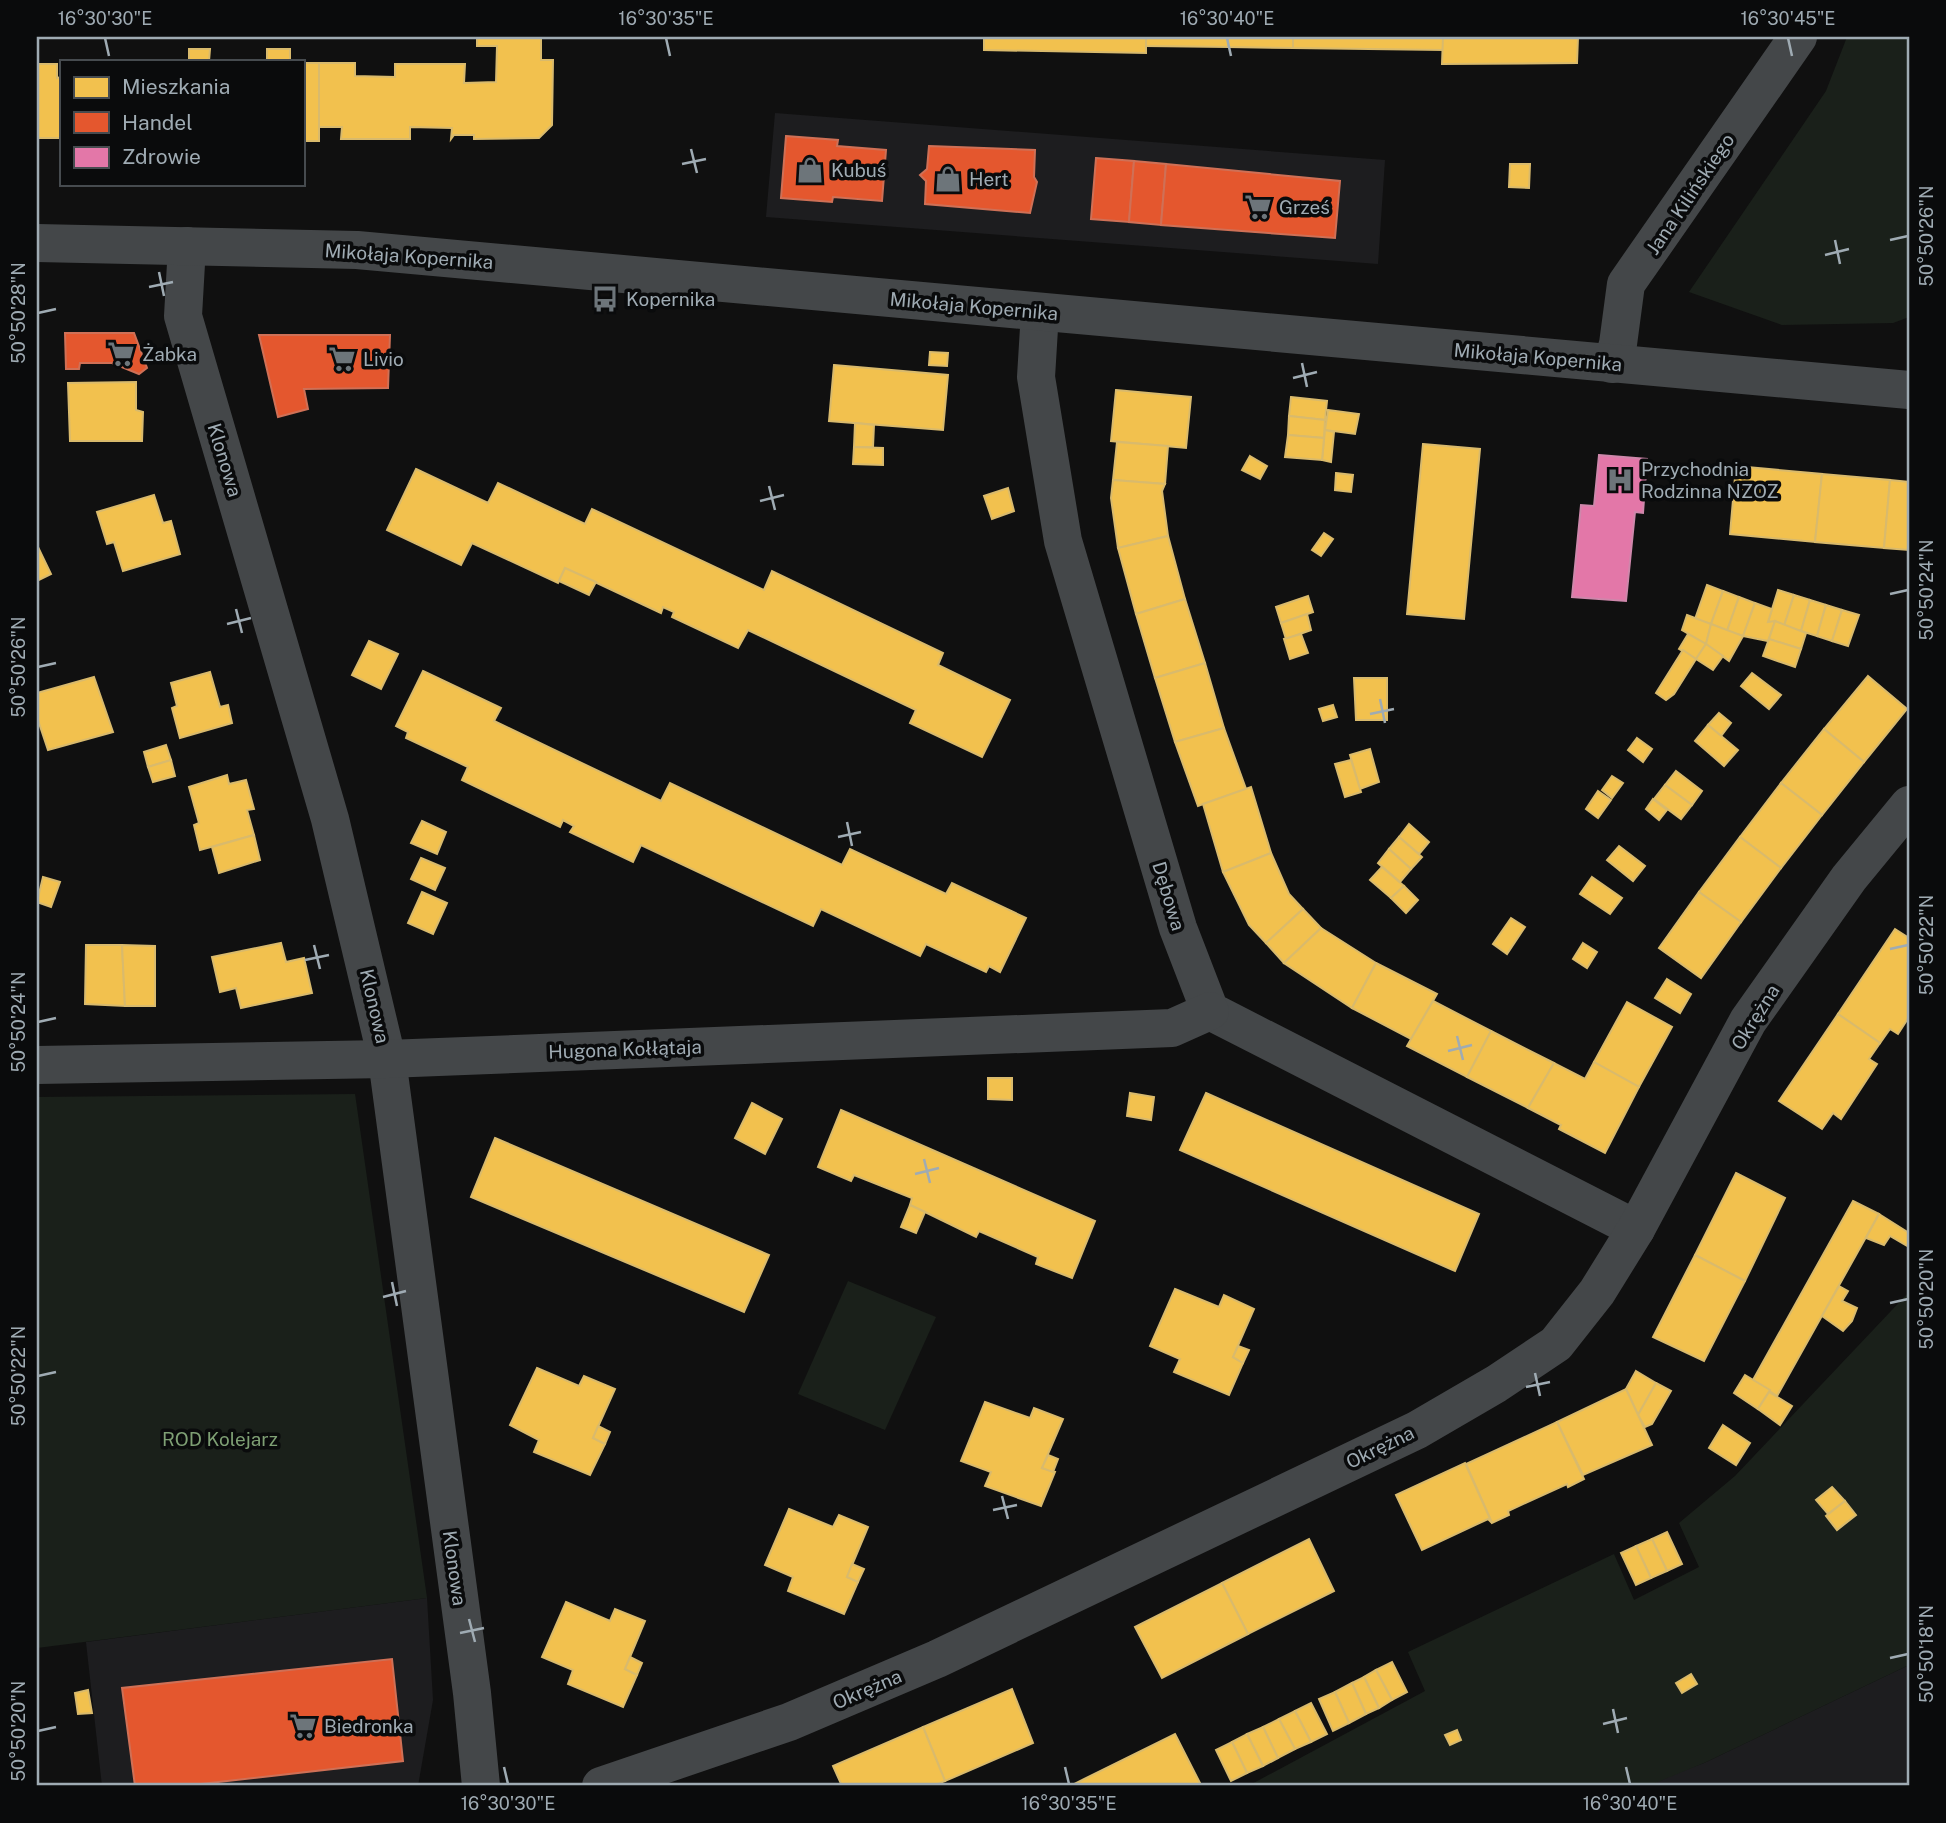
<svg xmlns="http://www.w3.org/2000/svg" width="1946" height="1823" viewBox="0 0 1946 1823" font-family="'Public Sans',sans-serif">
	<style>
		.built { fill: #1d1d1f }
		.green { fill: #1a201a }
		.homes { fill: #f2c14e; stroke: #d9ba6c; stroke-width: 2 }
		.shops { fill: #e4572e; stroke: #cf7056; stroke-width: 2 }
		.health { fill: #e377a8; stroke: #cf87ab; stroke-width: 2 }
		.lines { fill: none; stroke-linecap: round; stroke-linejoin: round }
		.minor { stroke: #444749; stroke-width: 38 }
		.tertiary { stroke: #444749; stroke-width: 38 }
		.ticks { fill: none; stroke: #9fabb3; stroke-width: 2.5 }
		.labels { text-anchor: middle; stroke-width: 7; stroke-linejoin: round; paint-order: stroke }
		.poi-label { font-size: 19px; fill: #9fabb3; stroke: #0a0b0c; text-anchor: start }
		.street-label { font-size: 19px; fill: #9fabb3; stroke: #0a0b0c }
		.park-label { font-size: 19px; fill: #7e9f74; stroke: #0a0b0c }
		.neatline { fill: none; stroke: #9fabb3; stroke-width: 2.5 }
		.ticks-label { font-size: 18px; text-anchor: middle; fill: #9fabb3 }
	</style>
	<rect width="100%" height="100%" fill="#101010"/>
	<g class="built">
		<polygon points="775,113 1385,160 1378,264 766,217"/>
		<polygon points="427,1598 433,1700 418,1786 102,1786 86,1642"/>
		<polygon points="1909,1665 1909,1786 1642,1786 1704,1763"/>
	</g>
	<g class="green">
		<polygon points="1847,37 1909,37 1909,317 1893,323 1782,325 1689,292 1826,91"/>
		<polygon points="355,1094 427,1598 37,1648 37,1097"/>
		<polygon points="848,1281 936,1317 885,1430 798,1394"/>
		<polygon points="1909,1292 1909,1665 1704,1763 1648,1786 1248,1786 1425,1691 1408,1652 1614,1554 1634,1600 1699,1567 1679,1523 1735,1476"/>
	</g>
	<g class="homes">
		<polygon points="477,37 541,37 541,60 553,60 552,125 539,138 474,139 474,135 454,135 451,139 452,128 410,127 410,139 341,139 342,127 319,127 319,63 355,63 355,76 395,77 395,64 465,64 464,83 496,82 497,46 477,46"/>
		<polygon points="984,37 1146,37 1146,53 984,50"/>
		<polygon points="1146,37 1228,37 1228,47 1146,46"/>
		<polygon points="1228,37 1293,37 1293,48 1228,47"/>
		<polygon points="1293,37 1443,37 1443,50 1293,48"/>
		<polygon points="1443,37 1578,37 1577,63 1442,64"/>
		<polygon points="189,49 210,49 209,61 189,61"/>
		<rect x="267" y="49" width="23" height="12"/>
		<rect x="303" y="63" width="16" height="78"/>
		<polygon points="37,64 57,64 57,78 61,77 61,138 37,138"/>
		<polygon points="1510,164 1530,164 1529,188 1509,187"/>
		<polygon points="930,352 948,353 947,366 929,365"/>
		<polygon points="834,365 948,375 943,430 829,421"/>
		<polygon points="136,382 136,410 143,412 142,441 70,441 68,383"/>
		<polygon points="1116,390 1191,397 1186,448 1111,441"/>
		<polygon points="1291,397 1327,401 1325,420 1289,416"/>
		<polygon points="1328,410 1359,414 1355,434 1325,430"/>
		<polygon points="1289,416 1325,420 1324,438 1288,435"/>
		<polygon points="855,423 874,425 873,447 854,447"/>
		<polygon points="1325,430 1334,432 1331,462 1322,460"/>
		<polygon points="1288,435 1324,438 1322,460 1285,457"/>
		<polygon points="1117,442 1168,446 1165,484 1113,480"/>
		<polygon points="1423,444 1480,449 1464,619 1407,614"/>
		<polygon points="854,447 883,448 883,465 853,464"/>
		<polygon points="1250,456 1267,466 1260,479 1242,470"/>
		<polygon points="1736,466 1822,474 1815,542 1730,534"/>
		<polygon points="416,469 488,503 498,483 585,524 592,509 764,590 772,571 943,653 938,665 1010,700 982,757 910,723 916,710 748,630 738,648 672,617 674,612 663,607 661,613 565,568 558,583 472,543 461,565 387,530"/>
		<polygon points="1336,473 1353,475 1351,492 1335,490"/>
		<polygon points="1822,474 1890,480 1884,548 1815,542"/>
		<polygon points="1113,480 1165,484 1162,491 1168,536 1118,548 1111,498"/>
		<polygon points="1890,480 1909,482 1909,550 1884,548"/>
		<polygon points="1008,488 1014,511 992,519 984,496"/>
		<polygon points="154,495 163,523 171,521 180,554 123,571 114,542 107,544 97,512"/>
		<polygon points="1324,533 1333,539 1321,556 1312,550"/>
		<polygon points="1168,536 1185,599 1136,614 1118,548"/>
		<polygon points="37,545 51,574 37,581"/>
		<polygon points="565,568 596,582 589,595 559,581"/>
		<polygon points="1707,585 1723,591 1711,624 1695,619"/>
		<polygon points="1778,590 1794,595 1784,626 1768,622"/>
		<polygon points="1723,591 1739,597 1727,631 1711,624"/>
		<polygon points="1794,595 1810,600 1801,631 1784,626"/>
		<polygon points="1308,596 1313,612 1281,623 1276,607"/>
		<polygon points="1739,597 1755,603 1743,636 1727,631"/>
		<polygon points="1185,599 1205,663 1155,678 1136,614"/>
		<polygon points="1810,600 1826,605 1817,636 1801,631"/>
		<polygon points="1755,603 1772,609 1768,622 1775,621 1768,641 1743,636"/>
		<polygon points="1826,605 1842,610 1832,641 1817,636"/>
		<polygon points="1842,610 1859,615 1848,646 1832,641"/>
		<polygon points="1307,614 1311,630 1286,639 1281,623"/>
		<polygon points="1687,615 1711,624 1706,644 1682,630"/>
		<polygon points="1775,621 1806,633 1801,649 1769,639"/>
		<polygon points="1711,624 1743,636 1729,661 1706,644"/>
		<polygon points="1301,634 1308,653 1290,659 1284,639"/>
		<polygon points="1688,634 1706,644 1696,659 1679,649"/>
		<polygon points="1769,639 1801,649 1795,667 1763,656"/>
		<polygon points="369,641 398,654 381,689 352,675"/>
		<polygon points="1706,644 1723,656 1713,670 1696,659"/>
		<polygon points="1683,650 1696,659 1674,694 1666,700 1656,693"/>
		<polygon points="1205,663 1224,728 1175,742 1155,678"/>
		<polygon points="423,671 501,708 494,721 661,801 670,783 842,865 850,849 946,894 952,883 1026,918 1000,972 989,966 986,972 926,944 920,956 821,909 813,926 641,845 633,862 570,832 574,826 563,820 560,827 462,780 468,767 406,738 408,732 396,726"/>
		<polygon points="210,672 220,707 228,705 232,723 180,738 172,708 177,706 171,683"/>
		<polygon points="1752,673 1781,695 1769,709 1741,686"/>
		<polygon points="1868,676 1907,709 1864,762 1824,729"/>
		<polygon points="94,677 113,732 48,750 37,717 37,693"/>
		<polygon points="1354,678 1387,678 1387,720 1356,720"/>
		<polygon points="1333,705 1337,717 1323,721 1319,709"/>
		<polygon points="1719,713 1731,723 1721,736 1708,725"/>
		<polygon points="1708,725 1738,750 1724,766 1695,741"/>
		<polygon points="1224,728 1246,789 1198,806 1175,742"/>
		<polygon points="1824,729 1864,762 1822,815 1781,783"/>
		<polygon points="1637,738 1652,749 1643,762 1628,750"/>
		<polygon points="166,745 171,760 148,767 144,752"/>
		<polygon points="1370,749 1379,782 1360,789 1350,755"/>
		<polygon points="171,760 175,776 153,782 148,767"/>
		<polygon points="1351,760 1361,792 1345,797 1335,764"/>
		<polygon points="1676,771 1702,791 1692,805 1665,785"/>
		<polygon points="227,775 229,784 246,780 254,809 247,810 254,835 200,850 194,825 199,823 189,787"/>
		<polygon points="1612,776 1623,783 1612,798 1602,790"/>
		<polygon points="1781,783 1822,815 1781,868 1740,837"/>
		<polygon points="1665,785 1692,805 1681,819 1654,799"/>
		<polygon points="1251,787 1271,853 1223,872 1203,804"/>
		<polygon points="1598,791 1611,800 1598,818 1586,809"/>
		<polygon points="1653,799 1667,810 1659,820 1646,809"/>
		<polygon points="422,821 446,832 437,854 411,843"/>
		<polygon points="1409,824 1429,842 1419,854 1399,837"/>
		<polygon points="254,835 260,860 219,873 212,847"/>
		<polygon points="1399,837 1422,857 1411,869 1389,849"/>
		<polygon points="1740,837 1781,868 1741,922 1699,892"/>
		<polygon points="1619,846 1645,866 1633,881 1607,860"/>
		<polygon points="1389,849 1411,869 1400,882 1378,863"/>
		<polygon points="1271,853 1289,894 1303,909 1266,943 1249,925 1223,872"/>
		<polygon points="421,858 445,868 435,890 411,879"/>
		<polygon points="1382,867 1404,886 1391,898 1370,880"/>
		<polygon points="43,877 60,882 51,907 37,902"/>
		<polygon points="1592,877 1622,898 1610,914 1580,894"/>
		<polygon points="1404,886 1418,900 1406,913 1391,898"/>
		<polygon points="422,892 447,903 433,934 408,923"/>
		<polygon points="1699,892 1741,922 1701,978 1659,948"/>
		<polygon points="1303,909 1321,928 1284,963 1266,943"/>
		<polygon points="1511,918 1525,927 1507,954 1493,944"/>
		<polygon points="1321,928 1376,963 1352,1008 1284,963"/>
		<polygon points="1895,929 1909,938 1909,1017 1898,1034 1890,1029 1880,1043 1838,1014"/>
		<polygon points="281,943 286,962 304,958 312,993 241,1008 236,988 220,992 212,957"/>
		<polygon points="1583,943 1597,952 1587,968 1573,959"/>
		<polygon points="86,945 122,945 125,1006 85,1004"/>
		<polygon points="122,945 155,946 155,1006 125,1006"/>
		<polygon points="1376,963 1437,994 1411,1039 1352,1008"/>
		<polygon points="1667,979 1691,994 1680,1013 1655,998"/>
		<polygon points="1433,1001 1491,1031 1467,1077 1407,1046"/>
		<polygon points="1627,1002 1672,1027 1639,1087 1594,1062"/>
		<polygon points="1838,1014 1880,1043 1869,1059 1877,1064 1841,1119 1833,1113 1822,1129 1779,1101"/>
		<polygon points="1491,1031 1554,1063 1528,1108 1467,1077"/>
		<polygon points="1594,1062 1639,1087 1605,1153 1559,1129 1561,1125 1528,1108 1554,1063 1585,1079"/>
		<polygon points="988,1078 1012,1078 1012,1100 988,1099"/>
		<polygon points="1130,1093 1154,1097 1151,1120 1127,1116"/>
		<polygon points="1206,1093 1479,1214 1455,1271 1180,1150"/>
		<polygon points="752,1103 782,1119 765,1154 735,1138"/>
		<polygon points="841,1110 1095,1221 1072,1278 1036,1264 1038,1257 979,1231 976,1237 925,1212 910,1205 912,1198 854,1175 851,1181 818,1167"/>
		<polygon points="495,1138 769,1255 744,1312 471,1197"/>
		<polygon points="1736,1173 1785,1198 1745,1281 1695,1255"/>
		<polygon points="1853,1201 1879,1214 1777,1396 1753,1380"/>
		<polygon points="910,1205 925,1212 916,1233 901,1227"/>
		<polygon points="1879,1214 1909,1233 1909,1247 1890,1236 1884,1245 1866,1238"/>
		<polygon points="1695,1255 1745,1281 1704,1361 1653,1337"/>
		<polygon points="1839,1286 1848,1291 1842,1301 1857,1308 1852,1321 1843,1331 1822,1316"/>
		<polygon points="1175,1289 1219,1307 1224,1295 1254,1309 1233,1357 1243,1363 1229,1395 1174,1372 1180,1359 1150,1346"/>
		<polygon points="1238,1346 1249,1350 1243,1363 1233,1357"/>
		<polygon points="537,1368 579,1386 584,1376 615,1389 593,1438 605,1444 590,1475 534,1452 539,1440 510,1425"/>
		<polygon points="1636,1371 1656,1383 1638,1415 1626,1389"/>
		<polygon points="1745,1375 1770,1390 1758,1409 1734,1393"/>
		<polygon points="1656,1383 1671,1391 1652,1424 1645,1427 1638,1415"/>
		<polygon points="1626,1389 1652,1445 1583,1475 1557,1422"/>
		<polygon points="1769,1392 1792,1406 1780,1425 1758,1409"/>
		<polygon points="985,1402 1030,1418 1034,1408 1063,1419 1042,1468 1055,1472 1041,1506 985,1486 991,1472 961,1461"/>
		<polygon points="1557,1422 1584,1479 1568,1487 1567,1484 1508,1511 1509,1515 1492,1523 1466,1464"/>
		<polygon points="1723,1425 1750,1443 1736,1465 1709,1448"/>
		<polygon points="598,1426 610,1432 605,1444 593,1438"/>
		<polygon points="1048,1455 1058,1459 1053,1472 1042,1468"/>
		<polygon points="1465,1463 1492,1523 1488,1519 1422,1550 1396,1495"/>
		<polygon points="1832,1487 1845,1501 1828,1514 1816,1500"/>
		<polygon points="1845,1501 1856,1515 1837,1530 1826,1516"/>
		<polygon points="789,1509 833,1527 839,1515 868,1527 847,1577 858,1582 844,1614 788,1591 793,1577 765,1565"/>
		<polygon points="1667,1532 1682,1564 1667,1571 1652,1539"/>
		<polygon points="1309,1539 1334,1591 1248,1634 1222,1583"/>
		<polygon points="1652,1539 1667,1571 1651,1578 1636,1546"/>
		<polygon points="1636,1546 1651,1578 1636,1585 1621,1553"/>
		<polygon points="852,1564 864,1569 858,1582 847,1577"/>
		<polygon points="1222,1583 1248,1634 1162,1678 1135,1627"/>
		<polygon points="566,1602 610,1621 615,1609 645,1621 625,1669 637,1675 623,1707 568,1684 573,1670 542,1657"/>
		<polygon points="630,1657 642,1663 637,1675 625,1669"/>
		<polygon points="1392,1662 1407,1692 1392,1700 1376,1670"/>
		<polygon points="1376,1670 1392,1700 1379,1708 1364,1677"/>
		<polygon points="1691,1674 1697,1684 1682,1693 1676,1683"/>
		<polygon points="1364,1677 1379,1708 1366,1714 1352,1683"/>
		<polygon points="1352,1683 1366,1714 1349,1723 1335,1692"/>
		<polygon points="1012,1689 1033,1743 945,1781 923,1727"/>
		<polygon points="88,1690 92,1713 78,1714 75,1693"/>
		<polygon points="1335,1692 1349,1723 1333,1731 1319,1699"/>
		<polygon points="1311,1703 1327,1734 1311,1742 1295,1711"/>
		<polygon points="1295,1711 1311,1742 1295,1749 1279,1719"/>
		<polygon points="1279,1719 1295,1749 1278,1758 1263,1727"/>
		<polygon points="923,1727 945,1781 933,1786 842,1786 833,1766"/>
		<polygon points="1263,1727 1278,1758 1263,1766 1247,1734"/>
		<polygon points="1457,1730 1461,1740 1450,1745 1445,1735"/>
		<polygon points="1175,1734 1201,1785 1072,1786 1072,1785"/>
		<polygon points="1247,1734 1263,1766 1247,1773 1232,1742"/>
		<polygon points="1232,1742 1247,1773 1231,1781 1216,1750"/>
	</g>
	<g class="shops">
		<polygon points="786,136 838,140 837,146 886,150 882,201 833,197 832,202 781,198"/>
		<polygon points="929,146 1035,150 1034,177 1037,182 1030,213 925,204 926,181 920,175 927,169"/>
		<polygon points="1096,158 1134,161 1129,222 1091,219"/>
		<polygon points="1134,161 1166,164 1161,225 1129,222"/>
		<polygon points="1166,164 1340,181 1335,238 1161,225"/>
		<polygon points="65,333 134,333 147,368 139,374 112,363 80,363 79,369 66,369"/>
		<polygon points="259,335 390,335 388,388 304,389 308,409 278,417"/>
		<polygon points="392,1659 403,1761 183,1786 135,1786 122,1688"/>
	</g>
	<polygon class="health" points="1599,455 1647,459 1643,513 1635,512 1626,601 1572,597 1581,505 1594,506"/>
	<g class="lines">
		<g class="minor">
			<polyline points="187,246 183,316 330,819 387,1059 472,1693 481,1786"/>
			<polyline points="1040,312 1036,377 1063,541 1178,928 1210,1011 1636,1229"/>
			<polyline points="1612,364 1618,344 1626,284 1798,37"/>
			<polyline points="37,1065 387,1059 1172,1028 1210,1011"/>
			<polyline points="601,1786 789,1722 937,1659 1417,1430 1496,1384 1556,1344 1597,1292 1636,1229 1748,1021 1849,878 1909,805"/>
		</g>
		<polyline class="tertiary" points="37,243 357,250 1909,390"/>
	</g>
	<path class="ticks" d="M105,38L109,56M666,38L670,56M1227,38L1231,56M1788,38L1792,56M691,149L697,173M682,164L706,159M1835,240L1840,264M1890,240L1908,236M1825,255L1849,249M159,272L164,296M149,287L173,282M38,313L56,309M1302,363L1307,387M1293,378L1317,372M769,486L775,510M760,501L784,495M1890,594L1908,590M236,609L242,633M227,624L251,618M38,667L56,663M1380,699L1385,723M1370,714L1394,709M847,822L852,846M838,837L861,832M314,945L320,969M1890,949L1908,945M305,960L329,955M38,1022L56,1018M1457,1036L1463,1060M1448,1051L1472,1045M924,1159L930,1183M915,1174L939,1168M392,1282L397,1306M383,1297L406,1291M1890,1303L1908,1299M1535,1373L1540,1396M38,1376L56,1372M1526,1387L1550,1382M1002,1496L1008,1519M993,1510L1017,1505M469,1619L475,1642M460,1633L484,1628M1890,1658L1908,1654M1613,1709L1618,1733M1603,1724L1627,1718M38,1731L56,1727M504,1767L508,1784M1065,1767L1069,1784M1626,1767L1630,1784"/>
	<defs>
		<g id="shop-bare" transform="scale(2.1)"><path d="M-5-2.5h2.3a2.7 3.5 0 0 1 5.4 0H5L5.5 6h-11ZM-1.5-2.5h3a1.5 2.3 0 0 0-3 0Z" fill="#6d757a" stroke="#0a0b0c" stroke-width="2.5" paint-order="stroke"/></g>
		<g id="supermarket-bare" transform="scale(2.1)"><path d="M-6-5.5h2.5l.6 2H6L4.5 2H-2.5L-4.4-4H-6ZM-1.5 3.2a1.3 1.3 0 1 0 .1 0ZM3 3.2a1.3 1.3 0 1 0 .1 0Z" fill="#6d757a" stroke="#0a0b0c" stroke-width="2.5" paint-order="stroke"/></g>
		<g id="bus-bare" transform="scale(2.1)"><path d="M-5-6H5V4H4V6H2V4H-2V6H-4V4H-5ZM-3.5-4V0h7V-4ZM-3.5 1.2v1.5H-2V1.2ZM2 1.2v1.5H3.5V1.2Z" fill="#6d757a" stroke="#0a0b0c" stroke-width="2.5" paint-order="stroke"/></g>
		<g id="hospital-bare" transform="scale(2.1)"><path d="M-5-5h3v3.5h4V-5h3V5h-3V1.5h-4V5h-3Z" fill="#6d757a" stroke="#0a0b0c" stroke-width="2.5" paint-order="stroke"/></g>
	</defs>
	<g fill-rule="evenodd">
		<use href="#shop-bare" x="810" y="170"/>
		<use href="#shop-bare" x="948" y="179"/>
		<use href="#supermarket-bare" x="1258" y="207"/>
		<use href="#bus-bare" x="605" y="299"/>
		<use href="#supermarket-bare" x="121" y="354"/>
		<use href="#supermarket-bare" x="342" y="359"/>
		<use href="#hospital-bare" x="1620" y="480"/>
		<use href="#supermarket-bare" x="303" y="1726"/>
	</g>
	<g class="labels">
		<g class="poi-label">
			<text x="831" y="177">Kubuś</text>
			<text x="969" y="186">Hert</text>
			<text x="1279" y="214">Grześ</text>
			<text x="626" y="306">Kopernika</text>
			<text x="142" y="361">Żabka</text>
			<text x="363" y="366">Livio</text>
			<text x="1641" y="476">Przychodnia<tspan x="1641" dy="22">Rodzinna NZOZ</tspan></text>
			<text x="324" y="1733">Biedronka</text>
		</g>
		<g class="street-label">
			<text transform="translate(1690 194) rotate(-56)" y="7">Jana Kilińskiego</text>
			<text transform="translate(409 256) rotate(4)" y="7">Mikołaja Kopernika</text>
			<text transform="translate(974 306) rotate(5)" y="7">Mikołaja Kopernika</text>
			<text transform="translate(1538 357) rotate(5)" y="7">Mikołaja Kopernika</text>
			<text transform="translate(225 460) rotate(73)" y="7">Klonowa</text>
			<text transform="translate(1169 896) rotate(73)" y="7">Dębowa</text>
			<text transform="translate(375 1006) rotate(77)" y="7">Klonowa</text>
			<text transform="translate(1755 1017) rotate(-58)" y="7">Okrężna</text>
			<text transform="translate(625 1049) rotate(-2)" y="7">Hugona Kołłątaja</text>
			<text transform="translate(1380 1447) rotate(-26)" y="7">Okrężna</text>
			<text transform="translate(455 1568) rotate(82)" y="7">Klonowa</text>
			<text transform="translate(867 1689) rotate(-23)" y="7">Okrężna</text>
		</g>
		<g class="park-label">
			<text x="220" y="1446">ROD Kolejarz</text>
		</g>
	</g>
	<rect width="1946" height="1823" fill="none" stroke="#0a0b0c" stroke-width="77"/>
	<rect x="60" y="60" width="245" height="126" fill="#0a0b0c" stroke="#464b4f" stroke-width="2"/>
	<rect x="74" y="77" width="35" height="21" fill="#f2c14e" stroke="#464b4f" stroke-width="2"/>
	<text x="122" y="94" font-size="21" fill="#9fabb3">Mieszkania</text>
	<rect x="74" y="112" width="35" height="21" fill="#e4572e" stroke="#464b4f" stroke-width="2"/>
	<text x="122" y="130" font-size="21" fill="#9fabb3">Handel</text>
	<rect x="74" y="147" width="35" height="21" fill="#e377a8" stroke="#464b4f" stroke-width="2"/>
	<text x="122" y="164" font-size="21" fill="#9fabb3">Zdrowie</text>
	<rect x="38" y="38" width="1870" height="1746" class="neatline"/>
	<g class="ticks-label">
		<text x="105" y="25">16°30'30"E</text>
		<text x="666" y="25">16°30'35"E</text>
		<text x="1227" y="25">16°30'40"E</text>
		<text x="1788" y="25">16°30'45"E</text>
		<text transform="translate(1927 236) rotate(-90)" y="6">50°50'26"N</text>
		<text transform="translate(19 313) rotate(-90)" y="6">50°50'28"N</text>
		<text transform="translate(1927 590) rotate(-90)" y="6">50°50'24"N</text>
		<text transform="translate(19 667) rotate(-90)" y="6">50°50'26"N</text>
		<text transform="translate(1927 945) rotate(-90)" y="6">50°50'22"N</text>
		<text transform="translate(19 1022) rotate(-90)" y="6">50°50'24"N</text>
		<text transform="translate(1927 1299) rotate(-90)" y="6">50°50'20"N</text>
		<text transform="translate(19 1376) rotate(-90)" y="6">50°50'22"N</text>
		<text transform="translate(1927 1654) rotate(-90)" y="6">50°50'18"N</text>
		<text transform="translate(19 1731) rotate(-90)" y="6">50°50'20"N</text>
		<text x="508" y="1810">16°30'30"E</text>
		<text x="1069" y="1810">16°30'35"E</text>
		<text x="1630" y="1810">16°30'40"E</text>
	</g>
</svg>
